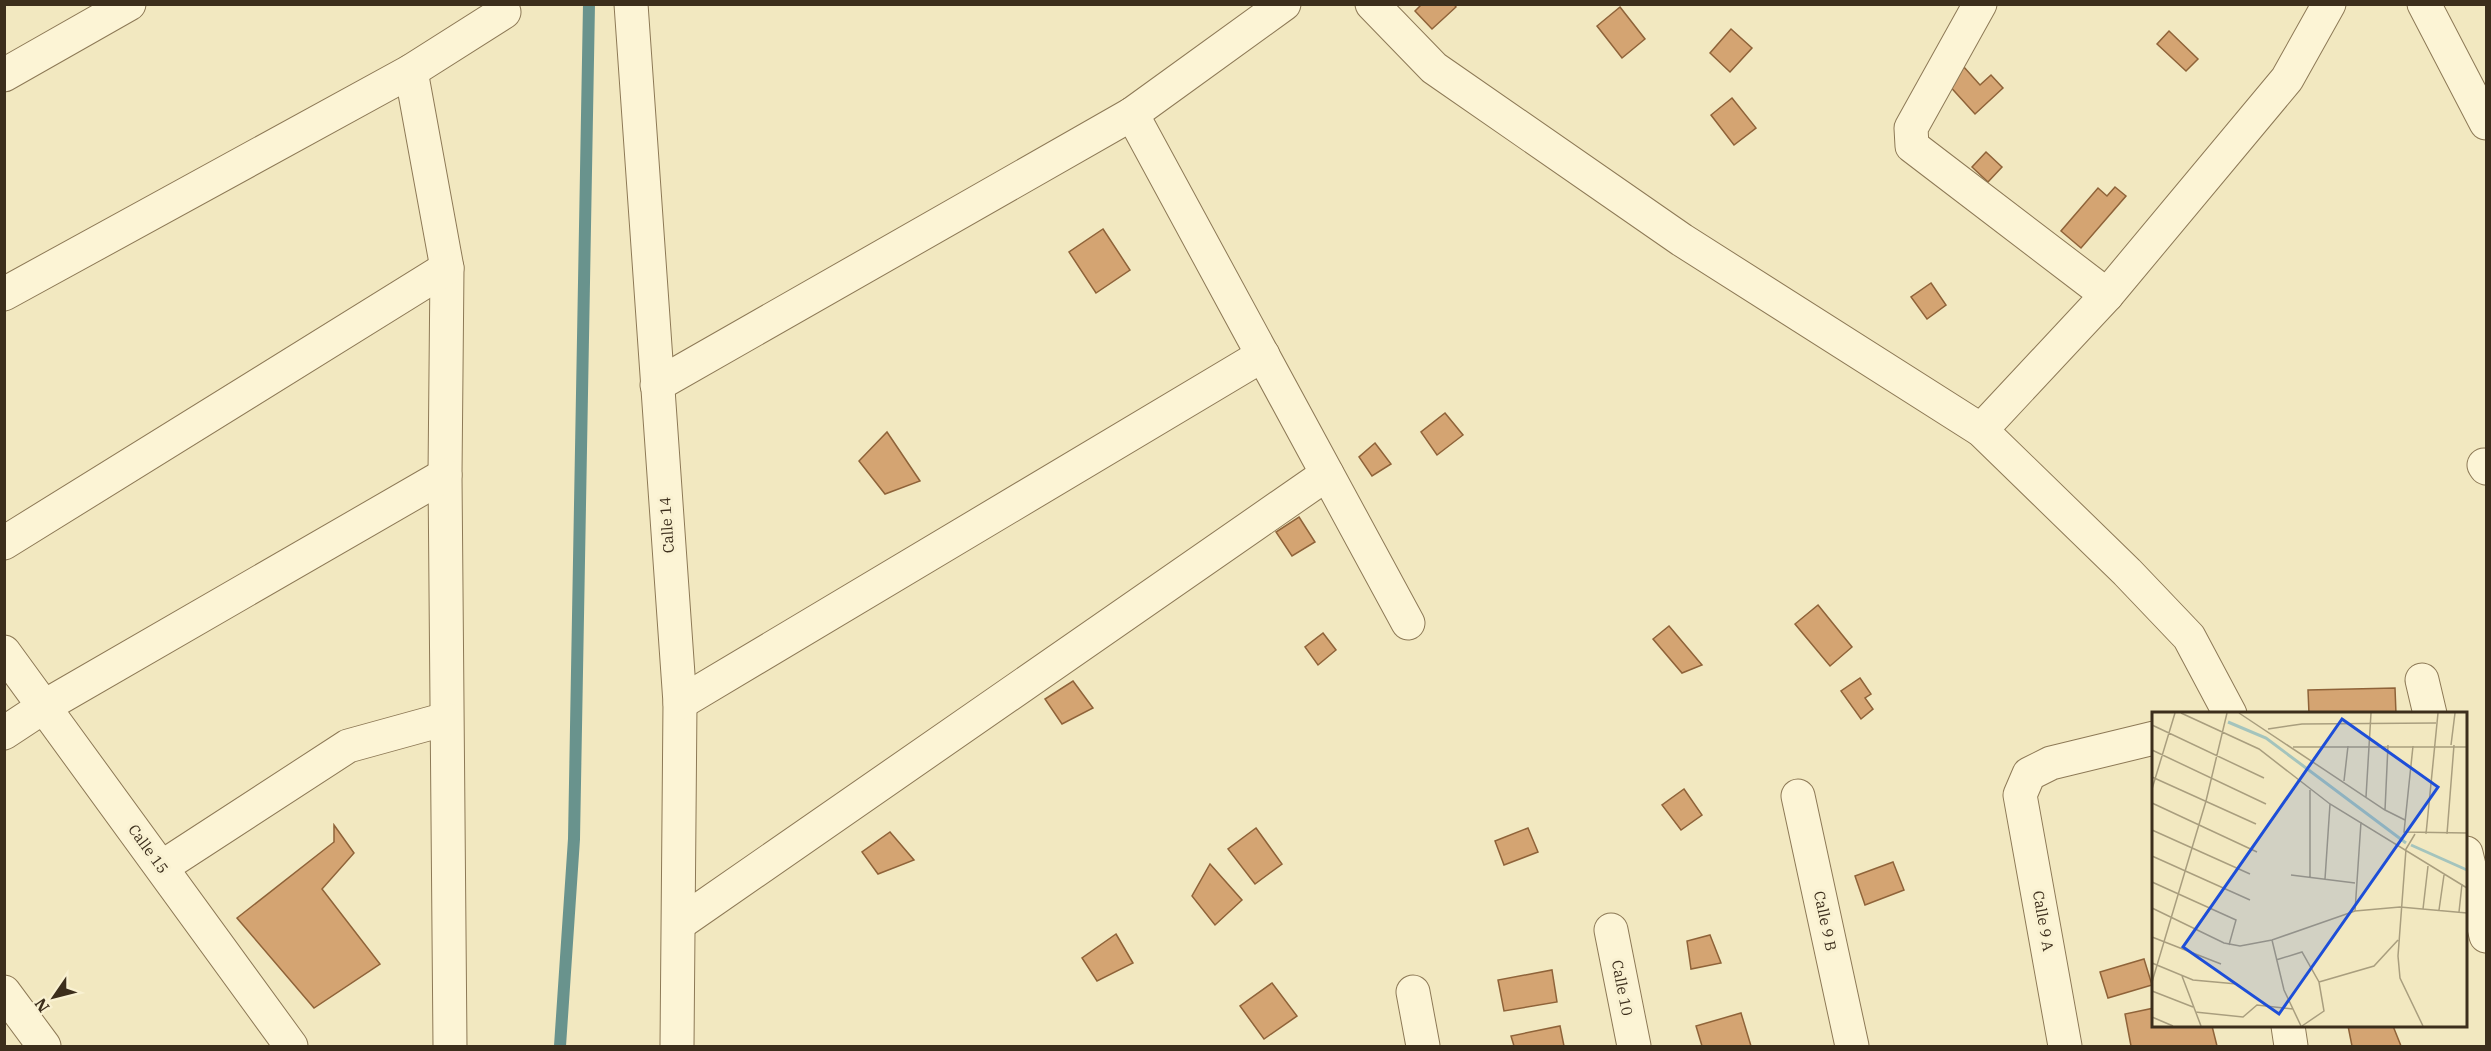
<svg xmlns="http://www.w3.org/2000/svg" width="2491" height="1051" viewBox="0 0 2491 1051" font-family="'IBM Plex Serif',serif">
	<style>
		.lines { fill: none; stroke-linecap: round; stroke-linejoin: round }
		.stream { stroke: #69938d; stroke-width: 12 }
		.building { fill: #d4a472; stroke: #8f6339; stroke-width: 1.5 }
		.minor-casing { stroke: #8d7956; stroke-width: 35 }
		.minor { stroke: #fcf4d5; stroke-width: 33 }
		.labels { text-anchor: middle; stroke-width: 6; stroke-linejoin: round; paint-order: stroke }
		.street-label { font-size: 15px; fill: #3c2e1c; stroke: #f9f1d1 }
		.inset-river { fill: none; stroke: #a4c4bd; stroke-width: 3 }
		.inset-road { fill: none; stroke: #a99e7e; stroke-width: 1.5 }
		.view { fill: #1d4ed8; fill-opacity: 0.15; stroke: #1d4ed8; stroke-width: 3 }
		.inset-edge { fill: none; stroke: #3c2e1c; stroke-width: 3 }
	</style>
	<rect width="100%" height="100%" fill="#f2e8c0"/>
	<g class="lines">
		<polyline class="stream" points="560,1046 574,839 589,4"/>
	</g>
	<g class="building">
		<polygon points="1422,4 1454,4 1456,7 1432,29 1415,11"/>
		<polygon points="1620,7 1645,39 1622,58 1597,26"/>
		<polygon points="1731,29 1752,48 1730,72 1710,53"/>
		<polygon points="2169,31 2198,59 2186,71 2157,44"/>
		<polygon points="1963,66 1980,85 1991,75 2003,88 1975,114 1946,82"/>
		<polygon points="1732,98 1756,128 1734,145 1711,115"/>
		<polygon points="1986,152 2002,167 1988,182 1972,167"/>
		<polygon points="2115,187 2126,196 2081,248 2061,231 2098,188 2107,196"/>
		<polygon points="1103,229 1130,270 1096,293 1069,252"/>
		<polygon points="1931,283 1946,305 1927,319 1911,297"/>
		<polygon points="1445,413 1463,435 1437,455 1421,432"/>
		<polygon points="887,432 920,481 885,494 859,461"/>
		<polygon points="1375,443 1391,464 1372,476 1359,457"/>
		<polygon points="1299,517 1315,542 1292,556 1276,532"/>
		<polygon points="1818,605 1852,647 1830,666 1795,624"/>
		<polygon points="1669,626 1702,665 1682,673 1653,639"/>
		<polygon points="1323,633 1336,650 1318,665 1305,647"/>
		<polygon points="1860,678 1871,694 1865,698 1873,709 1861,719 1841,691"/>
		<polygon points="1073,681 1093,708 1062,724 1045,699"/>
		<polygon points="2395,688 2396,714 2309,714 2308,690"/>
		<polygon points="1684,789 1702,815 1681,830 1662,805"/>
		<polygon points="334,825 354,853 322,889 380,964 314,1008 237,918 334,842"/>
		<polygon points="1256,828 1282,864 1255,884 1228,849"/>
		<polygon points="1528,828 1538,852 1504,865 1495,841"/>
		<polygon points="890,832 914,860 878,874 862,852"/>
		<polygon points="1893,862 1904,890 1865,905 1855,876"/>
		<polygon points="1210,864 1242,900 1215,925 1192,896"/>
		<polygon points="1116,934 1133,963 1097,981 1082,958"/>
		<polygon points="1710,935 1721,963 1691,969 1687,941"/>
		<polygon points="2144,959 2152,985 2108,998 2100,972"/>
		<polygon points="1552,970 1557,1002 1504,1011 1498,980"/>
		<polygon points="1272,983 1297,1016 1264,1039 1240,1006"/>
		<polygon points="2154,1008 2154,1026 2212,1026 2217,1046 2131,1046 2125,1014"/>
		<polygon points="1741,1013 1751,1046 1702,1046 1696,1026"/>
		<polygon points="1560,1026 1564,1046 1514,1046 1511,1036"/>
		<polygon points="2348,1026 2393,1026 2401,1046 2352,1046"/>
	</g>
	<g class="lines">
		<g class="minor-casing">
			<g id="minor">
				<polyline points="631,4 680,703 677,1046"/>
				<polyline points="1372,4 1434,68 1682,240 1981,430 2127,572 2189,637 2230,714"/>
				<polyline points="1980,4 1911,128 1912,146 2107,295"/>
				<polyline points="2424,4 2486,123"/>
				<polyline points="411,71 447,268 445,475 450,1046"/>
				<polyline points="4,75 129,4"/>
				<polyline points="1132,114 1408,623"/>
				<polyline points="4,294 411,71 504,12 501,4"/>
				<polyline points="657,385 1132,114 1284,4"/>
				<polyline points="1981,430 2107,295 2287,79 2329,4"/>
				<polyline points="2484,465 2486,468"/>
				<polyline points="4,543 447,268"/>
				<polyline points="4,652 291,1046"/>
				<polyline points="2422,680 2430,714"/>
				<polyline points="680,703 1263,355"/>
				<polyline points="4,733 45,706 445,475"/>
				<polyline points="1798,796 1852,1046"/>
				<polyline points="2466,853 2486,936"/>
				<polyline points="162,867 348,746 446,719"/>
				<polyline points="680,923 1327,474"/>
				<polyline points="1611,930 1634,1046"/>
				<polyline points="4,992 44,1046"/>
				<polyline points="1413,992 1423,1046"/>
				<polyline points="2288,1026 2291,1046"/>
				<polyline points="2065,1046 2020,795 2029,774 2051,763 2154,738"/>
			</g>
		</g>
		<use href="#minor" class="minor"/>
	</g>
	<g class="labels">
		<g class="street-label">
			<text transform="translate(667 525) rotate(-94)" y="5">Calle 14</text>
			<text transform="translate(148 849) rotate(54)" y="5">Calle 15</text>
			<text transform="translate(1825 921) rotate(78)" y="5">Calle 9 B</text>
			<text transform="translate(2043 921) rotate(80)" y="5">Calle 9 A</text>
			<text transform="translate(1622 988) rotate(79)" y="5">Calle 10</text>
		</g>
	</g>
	<g transform="translate(2152 712)">
		<rect width="315" height="315" fill="#f2e8c0"/>
		<path class="inset-river" d="M76,10L114,26L254,131M259,133L315,158"/>
		<path class="inset-road" d="M29,1L107,37L178,92L315,176M87,1L233,98L253,108M0,13L112,66M116,17L150,12L284,11M299,33L303,1M261,34L252,120L315,121M141,35H315M0,38L114,92M0,65L104,112M192,69L196,34M0,77L23,1M214,85L219,1M0,91L105,140M233,98L236,33M0,118L98,162M263,122L254,137L246,244L248,266L271,314M274,122L286,1M295,122L302,33M0,144L98,188M139,163L203,171M158,165V78M173,167L178,92M0,170L84,208L77,233M0,196L72,231L88,234L120,228L203,199L248,195L315,201M271,197L276,154M287,198L292,163M203,199L209,110M307,200L310,172M0,225L69,252M120,228L132,278L149,314M124,248L150,240L167,270L172,299L150,314M0,251L41,268L85,272M30,264L49,314M0,270L54,89L75,1M167,270L222,254L246,228M0,279L41,295M43,300L91,305L105,293L141,297M0,305L21,314"/>
		<path class="view" d="M190,7L286,75L127,302L31,235Z"/>
		<rect width="315" height="315" class="inset-edge"/>
	</g>
	<rect width="2491" height="1051" fill="none" stroke="#3c2e1c" stroke-width="12"/>
	<g transform="translate(54 997) rotate(235)" stroke="#f9f1d1" stroke-width="4.5" paint-order="stroke">
	<path d="M0-4.5L10 22L0 15L-10 22Z" fill="#3c2e1c"/>
	<text y="-9" font-size="16" font-weight="bold" text-anchor="middle" fill="#3c2e1c">N</text>
	</g>
</svg>
